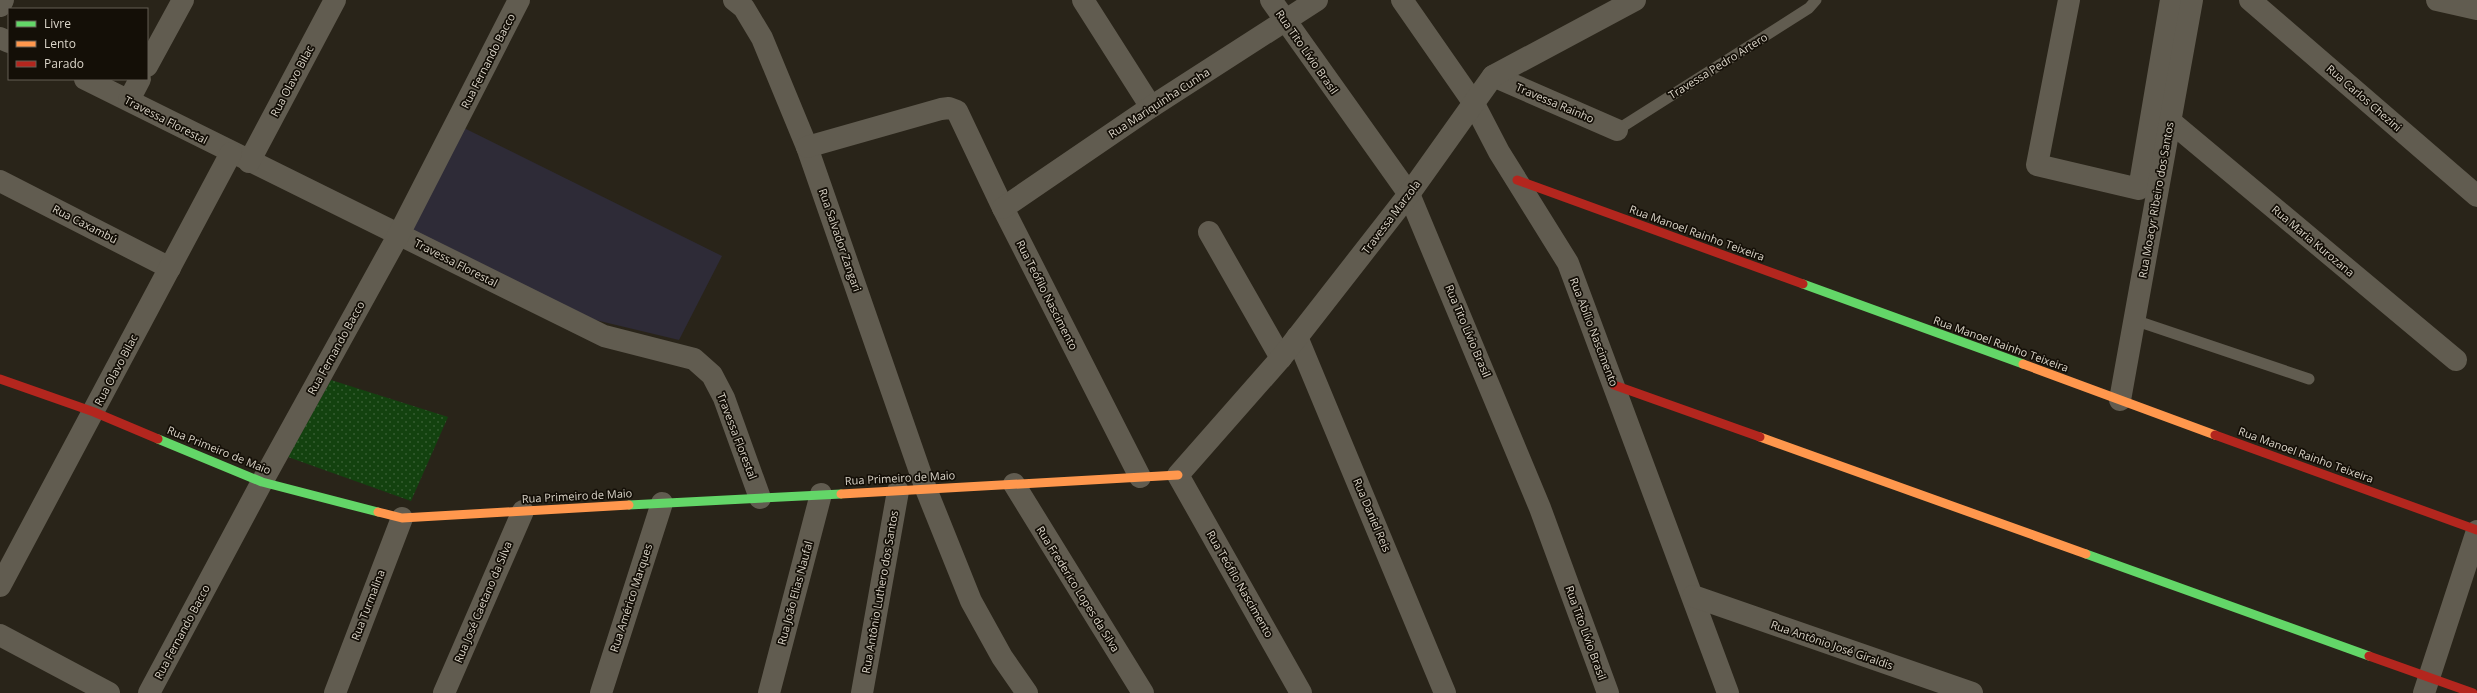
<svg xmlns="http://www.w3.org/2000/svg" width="2477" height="693" viewBox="0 0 2477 693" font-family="'Open Sans',sans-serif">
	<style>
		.education { fill: #2e2b37 }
		.grass { fill: url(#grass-dots) }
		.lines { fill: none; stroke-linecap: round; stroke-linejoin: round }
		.lane { stroke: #615c50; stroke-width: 11 }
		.street { stroke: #615c50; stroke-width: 22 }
		.fast { stroke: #63d668; stroke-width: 9 }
		.slow { stroke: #ff974d; stroke-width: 9 }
		.jam { stroke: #b3261e; stroke-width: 9 }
		.labels { text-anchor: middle; stroke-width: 3.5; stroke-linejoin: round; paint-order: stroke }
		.street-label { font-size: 11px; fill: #dbd5c9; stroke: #140f07 }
	</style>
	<defs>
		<pattern id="grass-dots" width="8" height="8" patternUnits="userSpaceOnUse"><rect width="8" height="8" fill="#13420f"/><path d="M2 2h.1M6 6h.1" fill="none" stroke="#355c31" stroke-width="1.8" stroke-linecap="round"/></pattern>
	</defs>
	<rect width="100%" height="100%" fill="#292419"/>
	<polygon class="education" points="460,126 722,256 679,340 587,318 406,227"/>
	<polygon class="grass" points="331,380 448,417 411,501 288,457"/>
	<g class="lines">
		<g class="lane">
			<polyline points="1617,130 1809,8 1816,0"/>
			<polyline points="2134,320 2309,379"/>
		</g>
		<g class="street">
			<polyline points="734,0 744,8 762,38 807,147 926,489 971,601 1002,657 1027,693"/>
			<polyline points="1083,0 1151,107"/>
			<polyline points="1271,0 1409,194 1540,508 1608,693"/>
			<polyline points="1402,0 1473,102 1499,152 1568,263 1728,693"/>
			<polyline points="2069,0 2037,165 2139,189 2171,0"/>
			<polyline points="2250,0 2477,196"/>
			<polyline points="2437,0 2477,9"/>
			<polyline points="0,6 3,0"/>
			<polyline points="0,38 9,42"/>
			<polyline points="147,66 183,0"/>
			<polyline points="1493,76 1617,130"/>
			<polyline points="85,79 604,336 694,359 712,375 724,398 760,498"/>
			<polyline points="129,100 140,79"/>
			<polyline points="2170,121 2456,360"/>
			<polyline points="807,147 941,109 949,108 957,111 1003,208 1140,477"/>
			<polyline points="249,162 335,0"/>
			<polyline points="0,181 170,268"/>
			<polyline points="1003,208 1151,107 1317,0"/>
			<polyline points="1209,232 1281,358"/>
			<polyline points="1297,337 1445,693"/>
			<polyline points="2120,400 2192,0"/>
			<polyline points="1014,484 1143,693"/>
			<polyline points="0,586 231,153"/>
			<polyline points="1693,596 1972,693"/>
			<polyline points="0,635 109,693"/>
			<polyline points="149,693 262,482 399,234 519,0"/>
			<polyline points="335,693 402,518"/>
			<polyline points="444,693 523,511"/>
			<polyline points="601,693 662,503"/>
			<polyline points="769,693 821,494"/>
			<polyline points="862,693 898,491"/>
			<polyline points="1301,693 1178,475 1281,358 1409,194 1493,76 1635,0"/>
			<polyline points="2424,693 2477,531"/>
		</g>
		<g class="fast">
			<polyline points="1803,284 2023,364"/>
			<polyline points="158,439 262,482 378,512"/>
			<polyline points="629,505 841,494"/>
			<polyline points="2086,554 2369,656"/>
		</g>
		<g class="slow">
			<polyline points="2023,364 2215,435"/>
			<polyline points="1760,437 2086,554"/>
			<polyline points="841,494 1178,475"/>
			<polyline points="378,512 402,518 629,505"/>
		</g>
		<g class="jam">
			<polyline points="1517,180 1803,284"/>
			<polyline points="0,379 94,412 158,439"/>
			<polyline points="1614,385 1760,437"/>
			<polyline points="2215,435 2477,530"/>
			<polyline points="2369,656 2473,693"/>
		</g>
	</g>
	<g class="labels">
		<g class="street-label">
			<text transform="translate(1307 52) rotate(55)" y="4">Rua Tito Lívio Brasil</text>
			<text transform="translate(488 61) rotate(-63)" y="4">Rua Fernando Bacco</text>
			<text transform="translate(1718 66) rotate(-32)" y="4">Travessa Pedro Artero</text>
			<text transform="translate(292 81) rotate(-62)" y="4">Rua Olavo Bilac</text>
			<text transform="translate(2364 98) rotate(41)" y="4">Rua Carlos Chezini</text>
			<text transform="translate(1159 103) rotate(-33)" y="4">Rua Mariquinha Cunha</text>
			<text transform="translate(1555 103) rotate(23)" y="4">Travessa Rainho</text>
			<text transform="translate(166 120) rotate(27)" y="4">Travessa Florestal</text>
			<text transform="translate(2156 200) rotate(-80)" y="4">Rua Moacyr Ribeiro dos Santos</text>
			<text transform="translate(1391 217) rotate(-53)" y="4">Travessa Marzola</text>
			<text transform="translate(85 224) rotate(27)" y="4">Rua Caxambú</text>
			<text transform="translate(1697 233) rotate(20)" y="4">Rua Manoel Rainho Teixeira</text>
			<text transform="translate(840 240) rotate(71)" y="4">Rua Salvador Zangari</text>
			<text transform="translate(2313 241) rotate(40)" y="4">Rua Maria Kurozana</text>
			<text transform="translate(456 263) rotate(27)" y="4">Travessa Florestal</text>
			<text transform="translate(1047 295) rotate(63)" y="4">Rua Teófilo Nascimento</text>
			<text transform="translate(1468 331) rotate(67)" y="4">Rua Tito Lívio Brasil</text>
			<text transform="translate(1594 332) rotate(69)" y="4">Rua Abílio Nascimento</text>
			<text transform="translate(2001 344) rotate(20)" y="4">Rua Manoel Rainho Teixeira</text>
			<text transform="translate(336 348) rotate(-61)" y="4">Rua Fernando Bacco</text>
			<text transform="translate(116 370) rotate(-62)" y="4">Rua Olavo Bilac</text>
			<text transform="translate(737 436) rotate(69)" y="4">Travessa Florestal</text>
			<text transform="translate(219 450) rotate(22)" y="4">Rua Primeiro de Maio</text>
			<text transform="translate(2306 455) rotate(20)" y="4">Rua Manoel Rainho Teixeira</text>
			<text transform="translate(900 478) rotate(-3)" y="4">Rua Primeiro de Maio</text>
			<text transform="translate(577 496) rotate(-3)" y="4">Rua Primeiro de Maio</text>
			<text transform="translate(1372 515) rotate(67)" y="4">Rua Daniel Reis</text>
			<text transform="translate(1240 584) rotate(60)" y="4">Rua Teófilo Nascimento</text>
			<text transform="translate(1078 589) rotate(58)" y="4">Rua Frederico Lopes da Silva</text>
			<text transform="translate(880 592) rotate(-80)" y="4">Rua Antônio Luthero dos Santos</text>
			<text transform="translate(795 593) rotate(-75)" y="4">Rua João Elias Naufal</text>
			<text transform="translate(631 598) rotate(-72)" y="4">Rua Américo Marques</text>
			<text transform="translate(483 602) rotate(-67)" y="4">Rua José Caetano da Silva</text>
			<text transform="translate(368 605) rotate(-69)" y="4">Rua Turmalina</text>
			<text transform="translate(182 632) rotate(-62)" y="4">Rua Fernando Bacco</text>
			<text transform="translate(1586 633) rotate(70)" y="4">Rua Tito Lívio Brasil</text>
			<text transform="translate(1832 645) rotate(19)" y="4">Rua Antônio José Giraldis</text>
		</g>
	</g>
	<rect x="8" y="8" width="140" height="72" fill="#140f07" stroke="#645e55"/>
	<rect x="16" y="21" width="20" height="6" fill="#63d668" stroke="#645e55"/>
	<text x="44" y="28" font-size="12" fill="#dbd5c9">Livre</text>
	<rect x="16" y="41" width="20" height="6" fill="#ff974d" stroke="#645e55"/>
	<text x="44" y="48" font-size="12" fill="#dbd5c9">Lento</text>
	<rect x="16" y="61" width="20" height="6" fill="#b3261e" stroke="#645e55"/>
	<text x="44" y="68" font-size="12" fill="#dbd5c9">Parado</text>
</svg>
